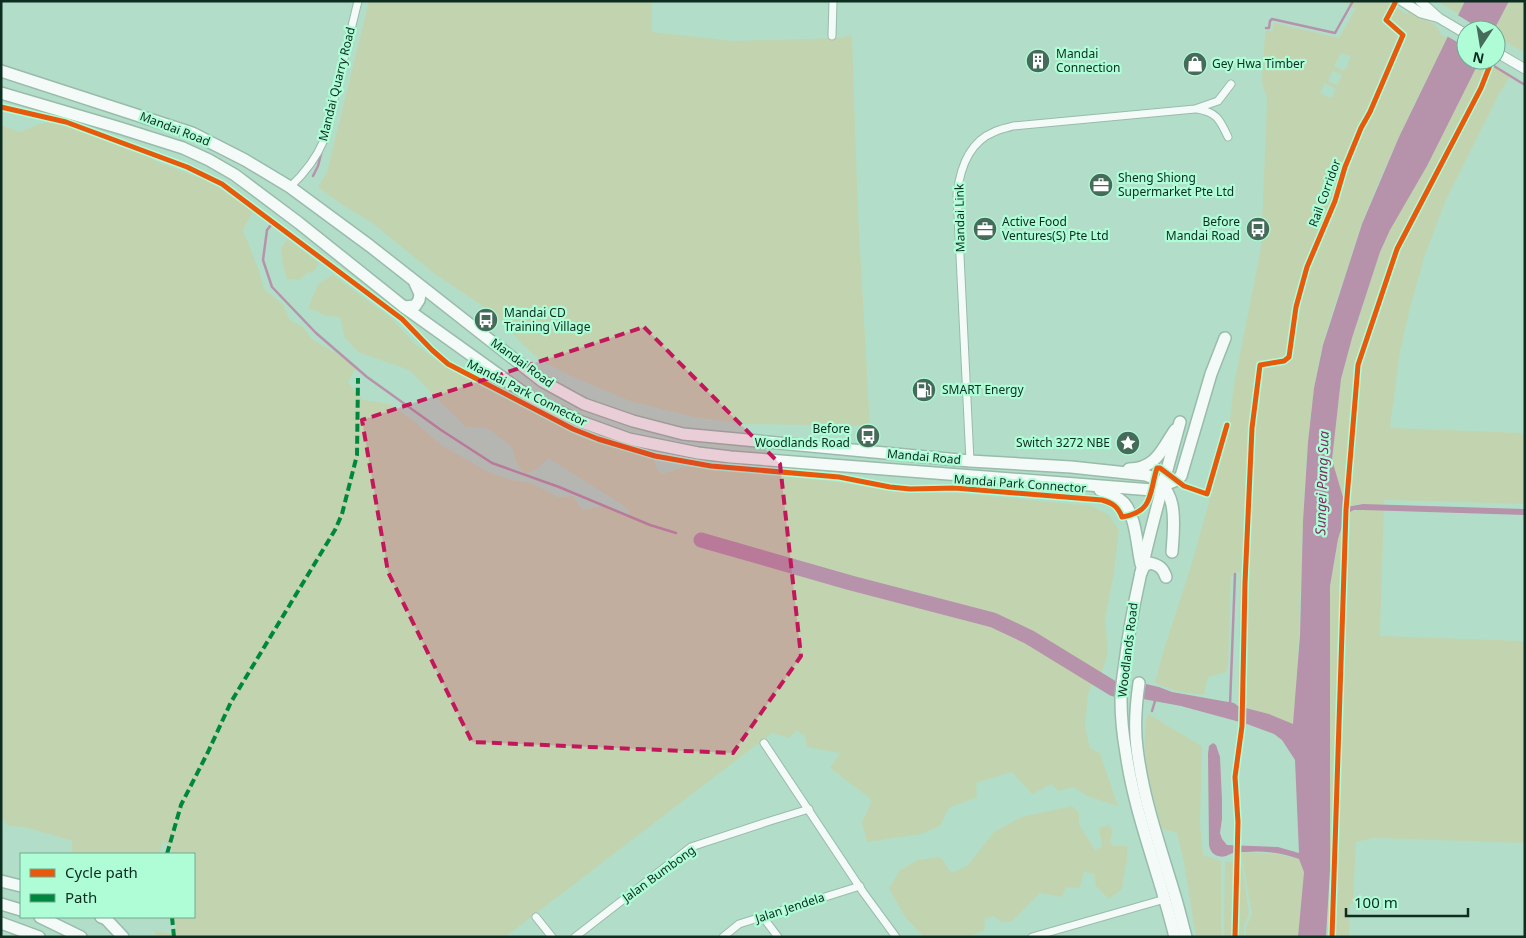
<svg xmlns="http://www.w3.org/2000/svg" width="1526" height="938" viewBox="0 0 1526 938" font-family="'Noto Sans',sans-serif">
	<style>
		.green { fill: #c2d4af; fill-rule: evenodd }
		.water { fill: #b793ab }
		.pier { fill: #b2dec9 }
		.lines { fill: none; stroke-linecap: round; stroke-linejoin: round }
		.stream { stroke: #b793ab; stroke-width: 2.5 }
		.river { stroke: #b793ab; stroke-width: 15 }
		.minor-casing { stroke: #99bbab; stroke-width: 9 }
		.tertiary-casing { stroke: #99bbab; stroke-width: 11 }
		.primary-casing { stroke: #99bbab; stroke-width: 14 }
		.minor { stroke: #f3faf7; stroke-width: 7 }
		.tertiary { stroke: #f3faf7; stroke-width: 9 }
		.primary { stroke: #f3faf7; stroke-width: 11 }
		.quiet { stroke: #00873e; stroke-width: 4; stroke-dasharray: 8 4; stroke-linecap: butt }
		.cycleway-casing { stroke: #affdd7; stroke-width: 8 }
		.cycleway { stroke: #e8590c; stroke-width: 5 }
		.marked { fill: #c2185b; fill-opacity: 0.2; stroke: #c2185b; stroke-width: 4; stroke-dasharray: 10 6; stroke-linejoin: round }
		.labels { text-anchor: middle; stroke-width: 4.5; stroke-linejoin: round; paint-order: stroke }
		.poi-label { font-size: 12px; fill: #0c2d20; stroke: #affdd7; text-anchor: start }
		.street-label { font-size: 12px; fill: #0c2d20; stroke: #affdd7 }
		.water-label { font-size: 14px; font-style: italic; fill: #812d65; stroke: #affdd7 }
	</style>
	<rect width="100%" height="100%" fill="#b2dec9"/>
	<g class="green">
		<polygon points="369,1 652,1 652,32 733,41 839,38 852,35 858,213 870,426 746,424 694,417 630,401 569,375 539,359 523,345 497,317 484,307 436,275 371,222 341,204 318,187 327,172"/>
		<path d="M1345,1H1385L1407,14L1410,10L1435,25L1440,32V34L1447,38C1417,99 1387,160 1362,223C1355,242 1350,262 1343,281C1331,316 1319,352 1314,390C1298,501 1304,613 1293,725L1269,714L1238,706L1240,571L1231,577L1228,666L1226,672L1208,677L1204,695L1176,691L1155,683L1164,649L1192,563L1228,434L1234,385L1261,248L1267,99L1262,83L1265,33L1267,30L1273,31L1274,23L1339,38L1356,8H1352ZM1341,53L1351,57L1344,71L1334,66ZM1333,71L1342,75L1337,85L1328,81ZM1325,83L1336,89L1331,98L1320,93Z"/>
		<polygon points="1436,1 1465,1 1459,14"/>
		<polygon points="1509,1 1525,1 1524,52 1496,37 1496,30 1494,30"/>
		<polygon points="1480,60 1486,60 1511,75 1499,94 1446,200 1424,258 1409,312 1400,352 1390,428 1525,433 1525,504 1385,500 1384,505 1358,504 1345,507 1332,460 1341,379 1352,338 1380,252 1390,230 1427,166"/>
		<polygon points="55,121 133,145 157,162 203,179 219,188 238,200 253,212 243,230 259,271 264,289 283,304 290,320 303,327 312,339 339,355 356,368 348,382 363,400 390,404 416,423 441,445 490,473 512,480 532,483 557,497 573,496 582,510 603,506 625,516 630,512 621,504 548,458 537,469 525,474 517,464 512,447 487,428 466,427 436,398 409,370 358,352 345,338 340,317 327,316 308,308 318,284 333,275 391,318 416,345 448,368 500,396 542,415 609,442 653,454 657,470 663,474 683,467 698,467 837,482 910,493 954,493 1092,506 1109,515 1119,530 1114,573 1105,619 1108,652 1101,676 1091,686 1088,695 1085,727 1090,748 1100,753 1118,806 1087,796 1074,787 1058,791 1052,784 1032,794 1012,772 976,783 977,797 949,808 940,826 921,834 867,842 862,822 872,800 830,768 840,753 807,747 805,736 796,731 789,738 772,733 505,937 157,937 154,930 176,935 176,926 173,918 173,917 194,917 194,854 172,854 171,846 163,841 160,854 72,854 72,841 26,827 8,826 1,817 1,125 19,132 37,125"/>
		<polygon points="287,239 319,263 313,272 307,273 299,280 287,279 283,265 281,249"/>
		<polygon points="1358,510 1384,510 1380,636 1525,641 1525,843 1374,838 1356,842 1353,904 1350,904 1349,937 1327,937 1330,870 1330,586 1338,539 1346,514 1350,512"/>
		<path d="M1148,714L1202,746L1200,824L1203,855L1221,861V937H1196L1184,863L1177,833L1162,829C1153,792 1138,752 1148,714Z"/>
		<path d="M1072,806L1079,813V824L1095,850L1102,847L1099,828L1109,825L1113,831L1110,842L1114,846H1127C1129,860 1123,875 1122,889L1109,899L1096,886L1094,874L1084,872L1080,888L1066,887L1062,897L1040,893L1012,921L1001,922L994,916L985,919L984,931L966,937H924L905,917L889,888L900,870L918,860L940,857L945,863L951,873L967,866L994,832L1021,817Z"/>
		<polygon points="1241,852 1278,854 1299,859 1304,872 1298,937 1246,937 1246,927 1252,914"/>
		<polygon points="1225,861 1242,865 1249,914 1244,926 1244,937 1224,937"/>
	</g>
	<path class="water" d="M1465,1H1509L1494,30H1466V60H1480L1427,166L1390,230L1380,252L1352,338L1341,379L1332,460L1346,507L1363,504L1525,509V515L1363,510H1354L1346,514L1338,539L1330,586V870L1326,937H1298L1304,872L1299,859C1282,853 1263,850 1245,852C1241,852 1237,852 1233,853C1227,855 1225,858 1218,856C1212,854 1210,850 1209,845L1208,754L1209,746L1213,743L1216,745L1220,757L1222,800V819L1220,833L1222,839L1227,845L1278,847L1299,853L1295,760L1282,740L1274,734L1247,724L1181,706L1143,699L1146,684L1159,687L1172,692L1234,703L1238,706L1269,714L1293,724L1300,635L1303,521L1308,442L1314,388L1323,345L1362,224L1399,137Z"/>
	<polygon class="pier" points="1456,14 1482,30 1466,30 1466,47 1445,35"/>
	<g class="lines">
		<g class="stream">
			<polyline points="1266,28 1269,28 1270,21 1272,19 1335,33 1353,1"/>
			<polyline points="1484,60 1525,85"/>
			<polyline points="313,176 318,166 321,154"/>
			<polyline points="271,225 267,230 263,260 272,287 316,333 367,377 441,430 492,463 559,487 650,525 676,533"/>
			<polyline points="1230,705 1235,574"/>
			<polyline points="1152,711 1155,701"/>
		</g>
		<polyline class="river" points="701,540 851,583 993,620 1029,637 1114,689"/>
		<g class="minor-casing">
			<g id="minor">
				<polyline points="832,36 833,1"/>
				<path d="M1197,109C1217,112 1220,120 1228,137"/>
				<path d="M290,187C305,173 316,159 324,140L358,1"/>
				<path d="M970,461L957,194C960,169 969,142 994,132C1000,129 1007,128 1013,126L1195,109L1218,101L1231,84"/>
				<polyline points="764,743 863,892 896,937"/>
				<polyline points="536,917 552,937"/>
				<polyline points="763,917 778,937"/>
				<polyline points="575,937 691,847 770,821 809,809"/>
				<polyline points="723,937 739,924 860,886"/>
				<polyline points="1032,937 1165,899"/>
			</g>
		</g>
		<g class="tertiary-casing">
			<g id="tertiary">
				<polyline points="1402,1 1421,13 1436,17"/>
				<polyline points="1420,1 1439,18 1466,34"/>
				<polyline points="1496,52 1525,69"/>
			</g>
		</g>
		<g class="primary-casing">
			<g id="primary">
				<path d="M1,71L192,133L245,160L290,187L370,246L542,381L584,404L633,421L683,434L970,461L1071,467L1146,475C1180,487 1174,524 1172,552"/>
				<polyline points="1,93 120,128 183,148 209,160 235,175 299,223 404,307 531,398 579,421 629,439 698,453 731,457 1152,490 1177,480 1181,476 1211,374 1225,338"/>
				<polyline points="404,307 415,306 419,300 420,294 415,283"/>
				<path d="M1129,469C1156,469 1162,449 1175,430"/>
				<path d="M1100,490C1109,493 1118,497 1124,503C1136,516 1137,547 1141,564"/>
				<path d="M1141,573L1144,566L1150,563C1159,565 1163,568 1166,577"/>
				<path d="M1139,683C1136,704 1134,726 1137,748C1143,799 1160,846 1175,896C1179,909 1182,923 1186,937"/>
				<polyline points="1,881 21,886"/>
				<polyline points="1,904 21,910"/>
				<polyline points="40,917 81,937"/>
				<polyline points="101,917 106,919 123,937"/>
				<polyline points="1,923 39,937"/>
				<path d="M1175,937C1160,875 1135,816 1126,753C1123,736 1121,718 1121,700C1121,683 1125,665 1127,647C1138,571 1160,496 1180,422"/>
			</g>
		</g>
		<use href="#minor" class="minor"/>
		<use href="#tertiary" class="tertiary"/>
		<use href="#primary" class="primary"/>
		<g class="quiet">
			<polyline points="167,854 181,805 208,752 231,702 335,530 342,514 357,455 358,378"/>
			<polyline points="172,917 174,937"/>
		</g>
		<g class="cycleway-casing">
			<g id="cycleway">
				<path d="M1,107L66,122L187,167L222,184L402,319L432,350L448,364L573,429L598,439L655,456L711,466L839,477L890,487L910,489L955,488L1102,500C1113,503 1118,507 1122,517C1154,512 1149,493 1157,468H1160L1184,486L1207,494L1227,425"/>
				<polyline points="1235,937 1238,822 1235,777 1242,726 1245,583 1252,428 1260,365 1284,361 1289,357 1296,307 1307,267 1335,201 1345,167 1361,128 1370,112 1403,35 1386,20 1395,3"/>
				<polyline points="1332,937 1346,510 1358,365 1397,249 1481,88 1492,60"/>
			</g>
		</g>
		<use href="#cycleway" class="cycleway"/>
	</g>
	<path class="marked" d="M644,327L780,464L801,656L733,753L472,742L388,572L362,420Z"/>
	<defs>
		<g id="building-disc" transform="scale(1.25)"><circle r="9.5" fill="#466b5b" stroke="#affdd7"/><path d="M-4-6H4V6H1V3H-1V6H-4ZM-2.5-4.3h1.7v1.8h-1.7ZM.8-4.3h1.7v1.8H.8ZM-2.5-1h1.7V.8h-1.7ZM.8-1h1.7V.8H.8Z" fill="#fff"/></g>
		<g id="shop-disc" transform="scale(1.25)"><circle r="9.5" fill="#466b5b" stroke="#affdd7"/><path d="M-5-2.5h2.3a2.7 3.5 0 0 1 5.4 0H5L5.5 6h-11ZM-1.5-2.5h3a1.5 2.3 0 0 0-3 0Z" fill="#fff"/></g>
		<g id="office-disc" transform="scale(1.25)"><circle r="9.5" fill="#466b5b" stroke="#affdd7"/><path d="M-6-3h4V-5.5h4V-3h4V5H-6ZM-1-4.5V-3h2v-1.5ZM-6 0V1H6V0Z" fill="#fff"/></g>
		<g id="bus-disc" transform="scale(1.25)"><circle r="9.5" fill="#466b5b" stroke="#affdd7"/><path d="M-5-6H5V4H4V6H2V4H-2V6H-4V4H-5ZM-3.5-4V0h7V-4ZM-3.5 1.2v1.5H-2V1.2ZM2 1.2v1.5H3.5V1.2Z" fill="#fff"/></g>
		<g id="fuel-disc" transform="scale(1.25)"><circle r="9.5" fill="#466b5b" stroke="#affdd7"/><path d="M-5.5-6h7V0h2V4h1.3V-2.5L3-4.5l.8-.8L6-3V5H2.5V1h-1V6h-7ZM-4.2-4.7v3.2H.2V-4.7Z" fill="#fff"/></g>
		<g id="sight-disc" transform="scale(1.25)"><circle r="9.5" fill="#466b5b" stroke="#affdd7"/><path d="M0-6L1.8-2.2L6-1.7L2.9 1.2L3.7 5.4L0 3.3L-3.7 5.4L-2.9 1.2L-6-1.7L-1.8-2.2Z" fill="#fff"/></g>
	</defs>
	<g fill-rule="evenodd">
		<use href="#building-disc" x="1038" y="61"/>
		<use href="#shop-disc" x="1195" y="64"/>
		<use href="#office-disc" x="1101" y="185"/>
		<use href="#office-disc" x="985" y="229"/>
		<use href="#bus-disc" x="1258" y="229"/>
		<use href="#bus-disc" x="486" y="320"/>
		<use href="#fuel-disc" x="924" y="390"/>
		<use href="#bus-disc" x="868" y="436"/>
		<use href="#sight-disc" x="1128" y="443"/>
	</g>
	<g class="labels">
		<g class="poi-label">
			<text x="1056" y="58">Mandai<tspan x="1056" dy="14">Connection</tspan></text>
			<text x="1212" y="68">Gey Hwa Timber</text>
			<text x="1118" y="182">Sheng Shiong<tspan x="1118" dy="14">Supermarket Pte Ltd</tspan></text>
			<text x="1002" y="226">Active Food<tspan x="1002" dy="14">Ventures(S) Pte Ltd</tspan></text>
			<text x="1240" y="226" text-anchor="end">Before<tspan x="1240" dy="14">Mandai Road</tspan></text>
			<text x="504" y="317">Mandai CD<tspan x="504" dy="14">Training Village</tspan></text>
			<text x="942" y="394">SMART Energy</text>
			<text x="850" y="433" text-anchor="end">Before<tspan x="850" dy="14">Woodlands Road</tspan></text>
			<text x="1110" y="447" text-anchor="end">Switch 3272 NBE</text>
		</g>
		<g class="street-label">
			<text transform="translate(337 84) rotate(-76)" y="4">Mandai Quarry Road</text>
			<text transform="translate(175 129) rotate(21)" y="4">Mandai Road</text>
			<text transform="translate(1325 193) rotate(-70)" y="4">Rail Corridor</text>
			<text transform="translate(960 218) rotate(-91)" y="4">Mandai Link</text>
			<text transform="translate(522 363) rotate(36)" y="4">Mandai Road</text>
			<text transform="translate(527 393) rotate(27)" y="4">Mandai Park Connector</text>
			<text transform="translate(924 457) rotate(5)" y="4">Mandai Road</text>
			<text transform="translate(1020 484) rotate(4)" y="4">Mandai Park Connector</text>
			<text transform="translate(1128 650) rotate(-83)" y="4">Woodlands Road</text>
			<text transform="translate(659 874) rotate(-36)" y="4">Jalan Bumbong</text>
			<text transform="translate(790 908) rotate(-18)" y="4">Jalan Jendela</text>
		</g>
		<g class="water-label">
			<text transform="translate(1322 483) rotate(-88)" y="5">Sungei Pang Sua</text>
		</g>
	</g>
	<rect width="1526" height="938" fill="none" stroke="#0c2d20" stroke-width="5"/>
	<rect x="20" y="853" width="175" height="65" fill="#affdd7" stroke="#6eaa8e"/>
	<rect x="30" y="869" width="25" height="8" fill="#e8590c" stroke="#6eaa8e"/>
	<text x="65" y="878" font-size="15" fill="#0c2d20">Cycle path</text>
	<rect x="30" y="894" width="25" height="8" fill="#00873e" stroke="#6eaa8e"/>
	<text x="65" y="903" font-size="15" fill="#0c2d20">Path</text>
	<g transform="translate(1481 45) rotate(192)"><circle r="24" fill="#affdd7" stroke="#6eaa8e"/>
	<path d="M0-4L9 19L0 12L-9 19Z" fill="#466b5b"/>
	<text y="-8" font-size="14" font-weight="bold" text-anchor="middle" fill="#0c2d20">N</text>
	</g>
	<path d="M1346 908v8h122v-8" fill="none" stroke="#0c2d20" stroke-width="2.5"/>
	<text x="1354" y="908" font-size="15" fill="#0c2d20" stroke="#affdd7" stroke-width="4" paint-order="stroke">100 m</text>
</svg>
